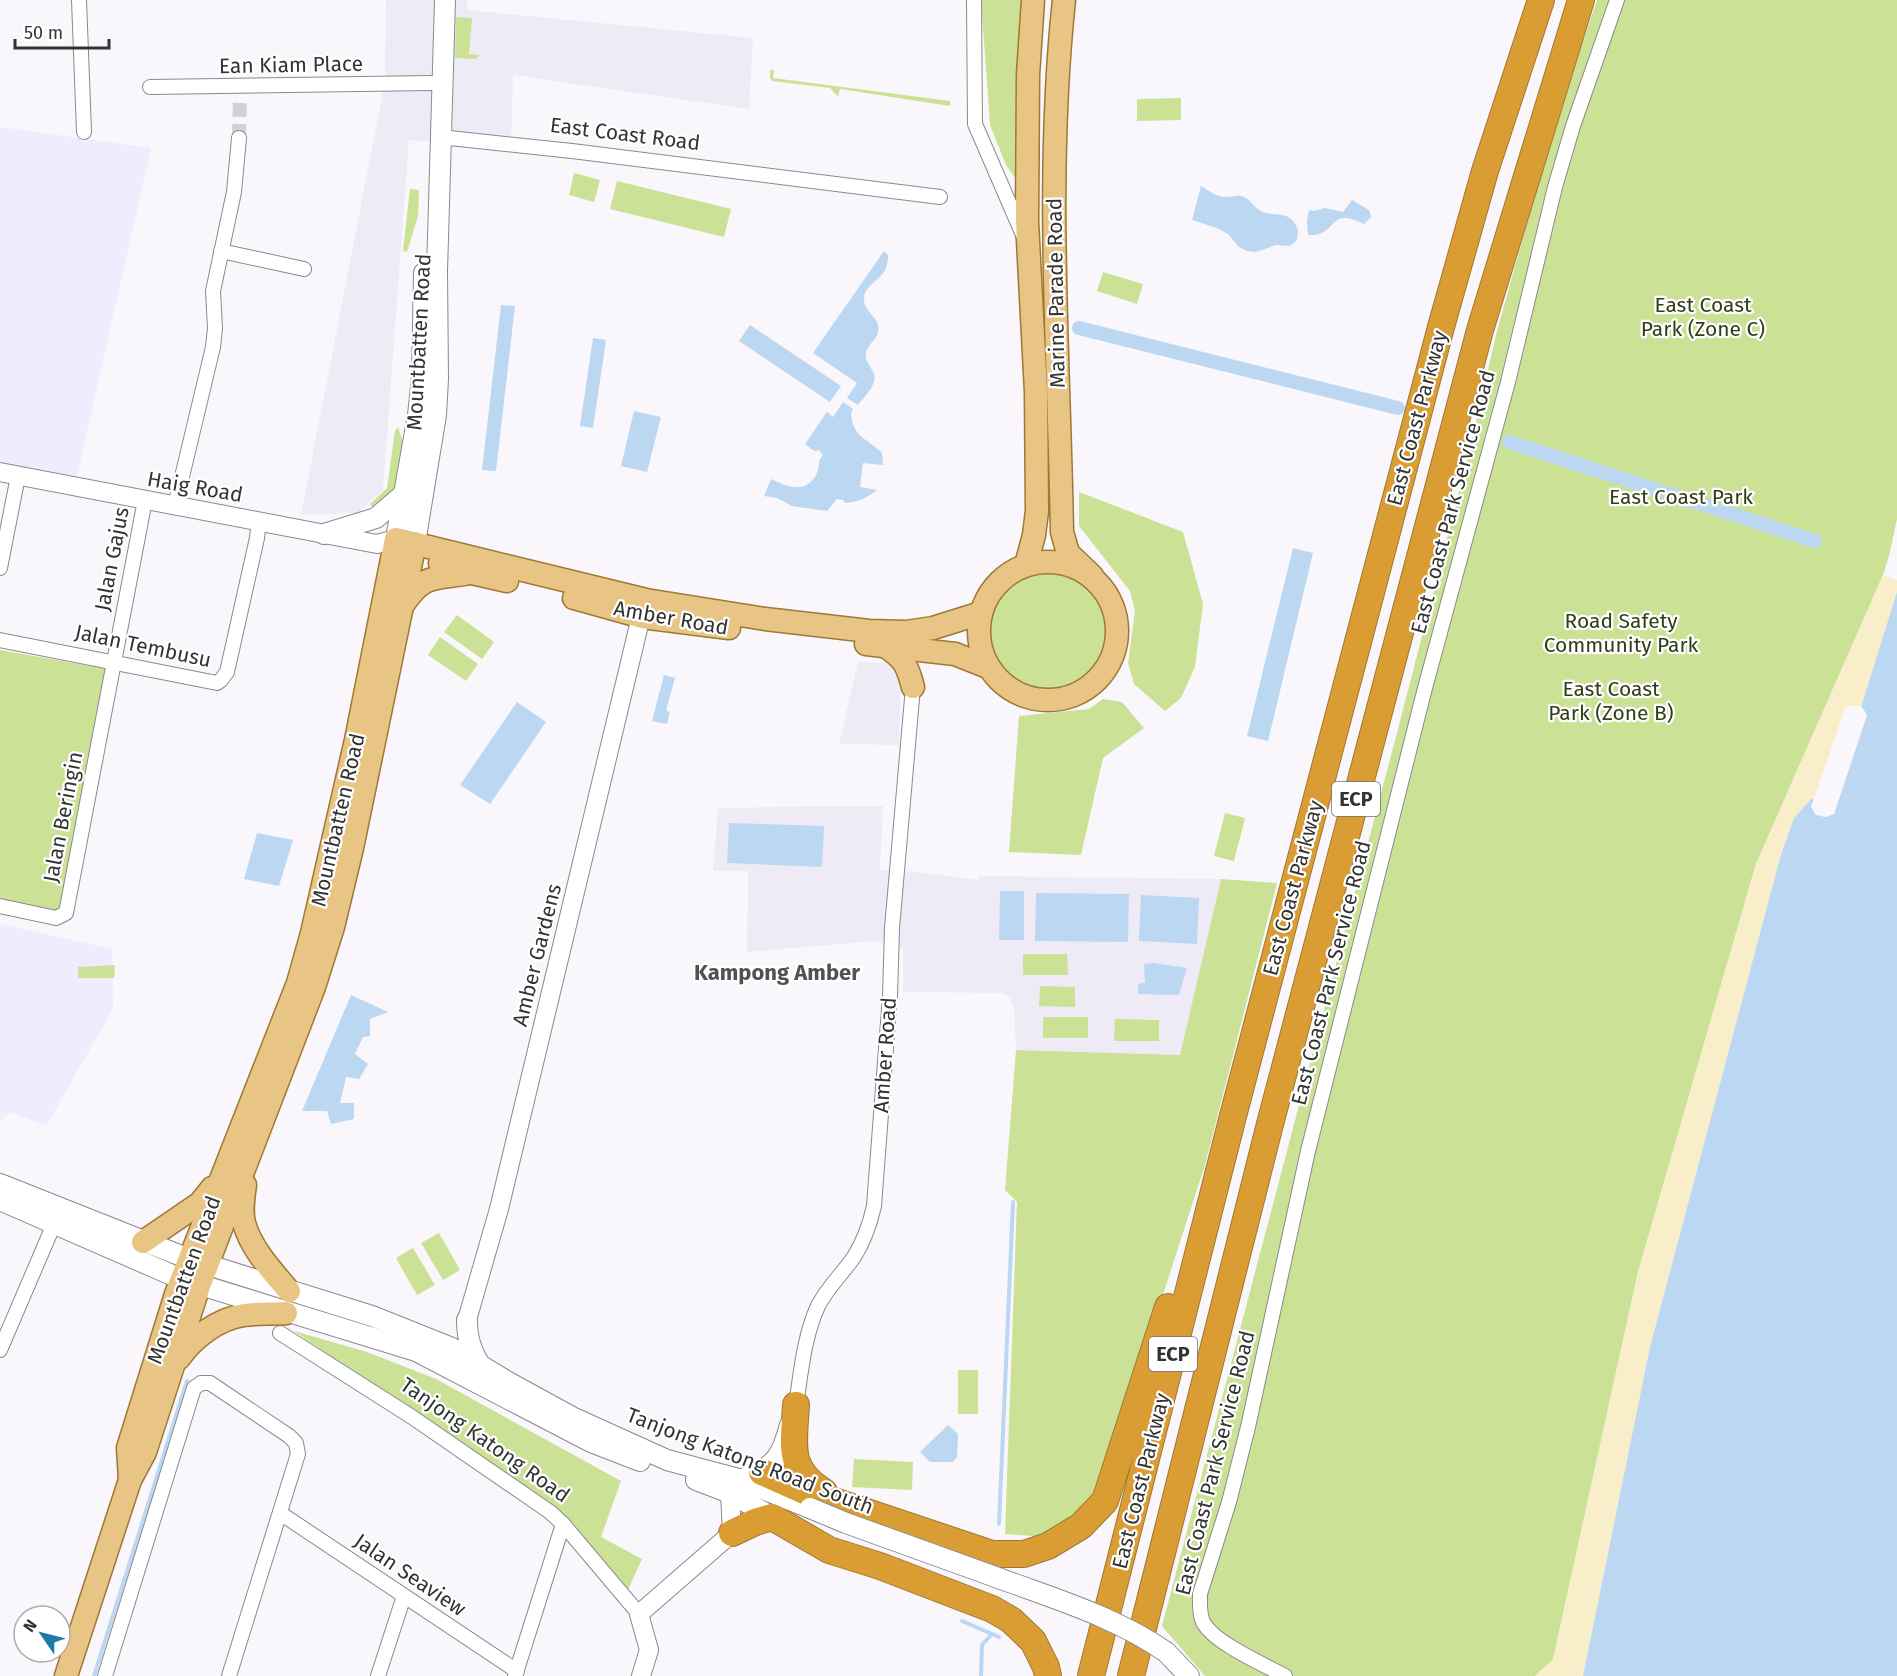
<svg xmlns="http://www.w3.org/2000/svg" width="1897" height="1676" viewBox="0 0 1897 1676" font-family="'Fira Sans',sans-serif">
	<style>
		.built { fill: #efebf6 }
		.education { fill: #f0ebfd }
		.green { fill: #cbe195 }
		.sand { fill: #f8eec9 }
		.water { fill: #bbd7f2 }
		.pier { fill: #f9f7fb }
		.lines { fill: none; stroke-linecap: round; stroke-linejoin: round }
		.stream { stroke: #bbd7f2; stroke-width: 4 }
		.canal { stroke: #bbd7f2; stroke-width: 14 }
		.minor-tunnel { stroke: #d1d0d3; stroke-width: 14; stroke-dasharray: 14 7; stroke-linecap: butt }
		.minor-casing { stroke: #8b898d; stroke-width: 16 }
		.tertiary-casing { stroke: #8b898d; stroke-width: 20 }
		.secondary-casing { stroke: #8b898d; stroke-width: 22 }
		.primary-casing { stroke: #9f7833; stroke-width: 25 }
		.motorway-casing { stroke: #9f7833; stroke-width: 28 }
		.minor { stroke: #fff; stroke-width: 14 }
		.tertiary { stroke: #fff; stroke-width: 18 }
		.secondary { stroke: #fff; stroke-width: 20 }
		.primary { stroke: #e8c485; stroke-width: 22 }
		.motorway { stroke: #d99d33; stroke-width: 26 }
		.secondary-bridge-casing { stroke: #8b898d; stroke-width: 22; stroke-linecap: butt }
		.secondary-bridge { stroke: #fff; stroke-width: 20 }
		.labels { text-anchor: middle; stroke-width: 4.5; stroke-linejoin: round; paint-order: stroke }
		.shield { fill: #fff; stroke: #707071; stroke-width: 1.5 }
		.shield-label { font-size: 20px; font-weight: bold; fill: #333334 }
		.street-label { font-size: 21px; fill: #333334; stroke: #fff }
		.park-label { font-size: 21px; fill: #333d17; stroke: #fff }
		.neighbourhood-label { font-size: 22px; font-weight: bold; fill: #515053; stroke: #fff }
	</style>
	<rect width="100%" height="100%" fill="#f9f7fb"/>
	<g class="built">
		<polygon points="386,0 467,0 467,10 753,38 749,109 513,75 511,147 409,140 383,490 358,513 301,515 385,81"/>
		<polygon points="858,662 887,663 895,667 901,681 899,745 839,744"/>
		<polygon points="824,806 883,806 880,870 907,871 979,880 979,876 1221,879 1180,1055 1016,1050 1014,1008 1010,998 1002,993 903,992 903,948 875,941 747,952 748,871 713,871 718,808"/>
	</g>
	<g class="education">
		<polygon points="0,127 151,148 77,476 0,462"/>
		<polygon points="0,924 112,949 113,1009 46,1126 10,1112 0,1121"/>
	</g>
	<g class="green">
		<polygon points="981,0 1025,0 1015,178 1006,165 990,125"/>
		<polygon points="1597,0 1897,0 1897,519 1889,556 1883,575 1756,864 1638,1272 1553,1660 1535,1676 1205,1676 1162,1626 1404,706 1470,449 1496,335 1554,126"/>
		<polygon points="456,17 472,18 469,54 480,55 475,59 455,58"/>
		<polygon points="774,69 773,78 950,101 950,106 840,89 838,97 830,88 772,81 770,78 770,71"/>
		<polygon points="1181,98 1181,120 1137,121 1137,99"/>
		<polygon points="574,173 600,180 594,202 569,195"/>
		<polygon points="617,181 731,209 724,237 610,209"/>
		<polygon points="410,189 419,190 418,216 407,252 403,251"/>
		<polygon points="1103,272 1143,284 1137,304 1097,291"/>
		<polygon points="398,427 403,442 393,495 374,510 370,504 387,488 395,431"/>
		<polygon points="1079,492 1183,532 1203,604 1195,667 1181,698 1165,711 1134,684 1128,663 1135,611 1130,591 1079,526"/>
		<circle cx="1048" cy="631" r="59"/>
		<polygon points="457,615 494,642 482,659 444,632"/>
		<polygon points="440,637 478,664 466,681 428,655"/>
		<polygon points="0,650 107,669 58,915 0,901"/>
		<polygon points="1103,699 1122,702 1144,728 1103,758 1081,855 1009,852 1019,716 1089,709"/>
		<polygon points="1225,813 1245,818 1234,861 1214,856"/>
		<polygon points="1221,879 1277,883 1205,1165 1098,1495 1045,1537 1005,1534 1017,1202 1005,1190 1016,1050 1180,1055"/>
		<polygon points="1023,954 1067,954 1068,975 1023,975"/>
		<polygon points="115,965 114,978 78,978 78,967"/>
		<polygon points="1040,986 1075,987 1075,1007 1039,1006"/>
		<rect x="1043" y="1017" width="45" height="21"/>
		<polygon points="1115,1019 1159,1020 1159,1041 1114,1041"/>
		<polygon points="439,1233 460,1270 443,1280 421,1243"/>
		<polygon points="413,1248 435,1285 417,1295 396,1258"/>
		<polygon points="294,1331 367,1352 436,1379 621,1481 601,1537 642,1559 627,1592 546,1503"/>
		<rect x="958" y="1370" width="20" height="44"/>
		<polygon points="854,1459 913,1462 912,1490 852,1487"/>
	</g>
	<polygon class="sand" points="1883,575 1897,580 1897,592 1861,707 1853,705 1845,708 1814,799 1810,800 1794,818 1780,858 1650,1347 1583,1676 1535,1676 1553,1659 1638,1272 1756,864"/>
	<g class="water">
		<path d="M1201,186C1209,191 1218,198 1227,197C1232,197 1236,195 1241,196C1250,198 1252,205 1259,210C1274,219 1290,207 1298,230L1297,240L1290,246L1276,245L1256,252L1247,251L1239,247L1228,234L1217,228L1192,220Z"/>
		<path d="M1352,200L1369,210L1371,217L1364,224C1326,205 1339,237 1308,235L1307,221L1309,210L1314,211L1325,208L1343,212Z"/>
		<path d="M884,251L888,255C889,281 865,281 864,298C863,308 873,314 877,322C883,336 870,341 866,352C863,363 878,371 874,382C871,391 863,398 858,405L847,398L857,383L813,353Z"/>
		<polygon points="501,305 515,306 496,471 482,470"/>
		<polygon points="750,325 841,386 830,402 739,341"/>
		<polygon points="593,338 606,340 593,428 580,426"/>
		<path d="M843,402L853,409L851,413C853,438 867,438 882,453L883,465L863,463L860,487L877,490C867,498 858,502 845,503L843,500L837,499L827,511L792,506L777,498L764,496L771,479C778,482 787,487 795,487C810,489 820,474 819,461L823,455L819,450L814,451L805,444L827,412L833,417Z"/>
		<polygon points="634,411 661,417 647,472 621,466"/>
		<polygon points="1293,548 1313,553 1268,741 1247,736"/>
		<polygon points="1897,592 1897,1676 1583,1676 1650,1347 1780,858 1794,818 1811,799 1814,799 1812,807 1825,817 1834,814 1867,715 1861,707"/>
		<polygon points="664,675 675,678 666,710 670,712 667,724 652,721"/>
		<polygon points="517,702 546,722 490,804 460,785"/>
		<polygon points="729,823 824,826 822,867 727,863"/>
		<polygon points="257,833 293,840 279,886 244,879"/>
		<polygon points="1000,891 1024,891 1024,940 999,940"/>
		<polygon points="1036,893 1129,894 1128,942 1035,941"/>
		<polygon points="1141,895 1199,898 1197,944 1139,941"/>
		<polygon points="1154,963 1187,968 1179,995 1138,994 1138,985 1145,982 1144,964"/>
		<polygon points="351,995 388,1012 370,1019 370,1036 363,1037 355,1054 368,1064 359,1079 346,1077 340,1103 354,1103 354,1119 331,1124 327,1111 302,1111"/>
		<polygon points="948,1425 958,1434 957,1457 953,1462 930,1462 920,1452"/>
	</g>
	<polygon class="pier" points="1859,706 1862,707 1867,715 1834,814 1825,817 1816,815 1811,807 1815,796 1817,799 1815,806 1818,812 1825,814 1831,812 1863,716"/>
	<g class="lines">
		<g class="stream">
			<polyline points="999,1524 1013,1202"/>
			<polyline points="962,1621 999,1637"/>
			<polyline points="94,1676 187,1381"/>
			<polyline points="981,1676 982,1645 992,1634"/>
		</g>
		<g class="canal">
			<polyline points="1079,328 1398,408"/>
			<polyline points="1509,442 1815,541"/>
		</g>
		<polyline class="minor-tunnel" points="239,138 240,96"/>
		<g class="minor-casing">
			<g id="minor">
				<polyline points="79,0 84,132"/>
				<polyline points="974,0 975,124 1023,235"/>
				<polyline points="150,87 432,83"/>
				<polyline points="440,137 572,151 940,197"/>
				<polyline points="221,251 304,269"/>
				<polyline points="175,506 213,347 215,328 213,291 234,192 239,138"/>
				<polyline points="0,568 18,476"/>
				<polyline points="0,640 217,683 221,680 227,672 257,538 259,521"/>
				<polyline points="0,906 56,918 66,913 145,500"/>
				<polyline points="280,1333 412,1417 550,1512 563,1524 639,1614"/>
				<polyline points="0,1350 57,1217"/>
				<path d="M796,1405C801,1373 804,1336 818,1306C827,1288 842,1274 854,1257C864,1241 870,1224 874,1206L890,996L892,928L913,687"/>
				<polyline points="280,1513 517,1671"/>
				<polyline points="105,1676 194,1388 201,1383 210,1383 289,1436 296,1443 298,1454 229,1676"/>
				<polyline points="378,1676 404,1596"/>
				<polyline points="515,1676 563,1524"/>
				<path d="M1285,1676C1263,1664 1214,1643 1203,1622C1199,1613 1200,1603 1200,1594L1229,1502L1248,1427L1308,1151L1425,688L1508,382L1555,187L1573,126L1617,0"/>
			</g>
		</g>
		<g class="tertiary-casing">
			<g id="tertiary">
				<polyline points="0,472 377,544 396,539"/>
				<polyline points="467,1320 499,1209 644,604"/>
				<polyline points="641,1676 649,1650 639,1614 732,1533 730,1493"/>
			</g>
		</g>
		<g class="secondary-casing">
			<g id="secondary">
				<polyline points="324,534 376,518 405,493"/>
				<polyline points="396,539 418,415 422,376 424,273"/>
				<polyline points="415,543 436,415 438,379 437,271 445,0"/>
				<polyline points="0,1184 189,1259 372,1316 452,1348 508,1382 572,1417 667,1460 738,1479 810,1508"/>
				<polyline points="0,1200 181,1279 416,1351 591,1442 640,1461"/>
				<path d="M467,1320C467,1338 471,1350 480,1365"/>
				<path d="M749,1475C777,1467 783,1451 790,1425"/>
				<polyline points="696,1480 730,1493 772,1517"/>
				<polyline points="1166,1652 1189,1676"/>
			</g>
		</g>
		<g class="primary-casing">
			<g id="primary">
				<path d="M1064,0C1045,177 1059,355 1062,532L1068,553L1092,576"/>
				<circle cx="1048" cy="631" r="69"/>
				<polyline points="440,563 472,573 507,581"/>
				<polyline points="1026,565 1034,535 1037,511 1036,392 1027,222 1028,75 1033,0"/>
				<polyline points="574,598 642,617 729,628"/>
				<path d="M402,606C423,575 430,579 465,574"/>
				<polyline points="866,644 955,654 988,667"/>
				<path d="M885,646C904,659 907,664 913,687"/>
				<path d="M245,1185C243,1198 241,1211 244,1223C251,1249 273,1272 289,1291"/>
				<polyline points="143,1242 200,1203 212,1188"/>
				<path d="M179,1358C194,1337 218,1319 244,1315C257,1313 272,1314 286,1313"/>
				<polyline points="130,1480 128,1448 176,1294 298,983 312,933 356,740 396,539 646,600 765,619 869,631 906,632 933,628 981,613"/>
				<polyline points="66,1676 130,1480 145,1452 199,1286 314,987 333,927 352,848 415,543"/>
			</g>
		</g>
		<g class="motorway-casing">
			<g id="motorway">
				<path d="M796,1405C794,1444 786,1469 824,1492"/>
				<polyline points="762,1472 807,1492 992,1554 1024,1554 1048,1546 1081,1526 1105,1501 1168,1307"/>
				<polyline points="732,1533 755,1522 772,1517 829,1550 880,1566 992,1609 1011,1620 1033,1641 1046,1667 1048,1676"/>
				<polyline points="1091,1676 1233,1116 1441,327 1485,171 1541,0"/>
				<polyline points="1131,1676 1270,1124 1480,330 1581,0"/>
			</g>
		</g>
		<use href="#minor" class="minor"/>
		<use href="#tertiary" class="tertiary"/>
		<use href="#secondary" class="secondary"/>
		<use href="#primary" class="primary"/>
		<use href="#motorway" class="motorway"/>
		<g class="secondary-bridge-casing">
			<path id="secondary-bridge" d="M810,1508L846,1523C902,1543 959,1564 1015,1584C1067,1603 1120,1620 1166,1652"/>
		</g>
		<use href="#secondary-bridge" class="secondary-bridge"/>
	</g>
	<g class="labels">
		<g class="shield">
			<rect x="1332" y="782" width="48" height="34" rx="4.5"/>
			<rect x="1149" y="1337" width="48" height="34" rx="4.5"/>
		</g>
		<g class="shield-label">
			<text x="1356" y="806">ECP</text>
			<text x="1173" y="1361">ECP</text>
		</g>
		<g class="street-label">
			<text transform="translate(291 65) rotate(-1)" y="7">Ean Kiam Place</text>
			<text transform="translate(625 134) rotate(7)" y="7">East Coast Road</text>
			<text transform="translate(1056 293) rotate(-91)" y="7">Marine Parade Road</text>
			<text transform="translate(419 342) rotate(-87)" y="7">Mountbatten Road</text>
			<text transform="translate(1417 418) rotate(-75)" y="7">East Coast Parkway</text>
			<text transform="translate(195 487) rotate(10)" y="7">Haig Road</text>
			<text transform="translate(1453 502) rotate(-75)" y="7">East Coast Park Service Road</text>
			<text transform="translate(112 559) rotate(-79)" y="7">Jalan Gajus</text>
			<text transform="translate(671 618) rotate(10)" y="7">Amber Road</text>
			<text transform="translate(143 646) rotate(12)" y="7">Jalan Tembusu</text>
			<text transform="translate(63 817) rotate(-79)" y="7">Jalan Beringin</text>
			<text transform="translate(338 820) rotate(-77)" y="7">Mountbatten Road</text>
			<text transform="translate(1293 888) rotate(-75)" y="7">East Coast Parkway</text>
			<text transform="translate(537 955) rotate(-76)" y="7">Amber Gardens</text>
			<text transform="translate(1331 973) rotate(-76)" y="7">East Coast Park Service Road</text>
			<text transform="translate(885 1055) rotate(-86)" y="7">Amber Road</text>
			<text transform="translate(184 1280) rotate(-70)" y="7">Mountbatten Road</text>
			<text transform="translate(485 1440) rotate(35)" y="7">Tanjong Katong Road</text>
			<text transform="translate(750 1461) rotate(21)" y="7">Tanjong Katong Road South</text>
			<text transform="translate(1215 1463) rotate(-76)" y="7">East Coast Park Service Road</text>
			<text transform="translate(1141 1481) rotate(-76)" y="7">East Coast Parkway</text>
			<text transform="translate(410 1575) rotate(34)" y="7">Jalan Seaview</text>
		</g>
		<g class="park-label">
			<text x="1703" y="312">East Coast<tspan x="1703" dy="24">Park (Zone C)</tspan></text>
			<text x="1681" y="504">East Coast Park</text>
			<text x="1621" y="628">Road Safety<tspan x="1621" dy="24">Community Park</tspan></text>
			<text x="1611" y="696">East Coast<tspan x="1611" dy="24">Park (Zone B)</tspan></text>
		</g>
		<g class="neighbourhood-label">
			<text x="777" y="980">Kampong Amber</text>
		</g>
	</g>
	<g transform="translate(42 1634) rotate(305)"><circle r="28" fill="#ffffff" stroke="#adadae" stroke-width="1.5"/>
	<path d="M0-4.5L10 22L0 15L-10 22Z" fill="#1e79a7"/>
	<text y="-9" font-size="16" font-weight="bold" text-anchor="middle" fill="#333334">N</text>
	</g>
	<path d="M15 39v9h94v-9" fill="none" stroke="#333334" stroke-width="3"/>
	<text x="24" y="39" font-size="18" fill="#333334" stroke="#ffffff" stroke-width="4.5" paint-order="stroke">50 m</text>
</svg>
